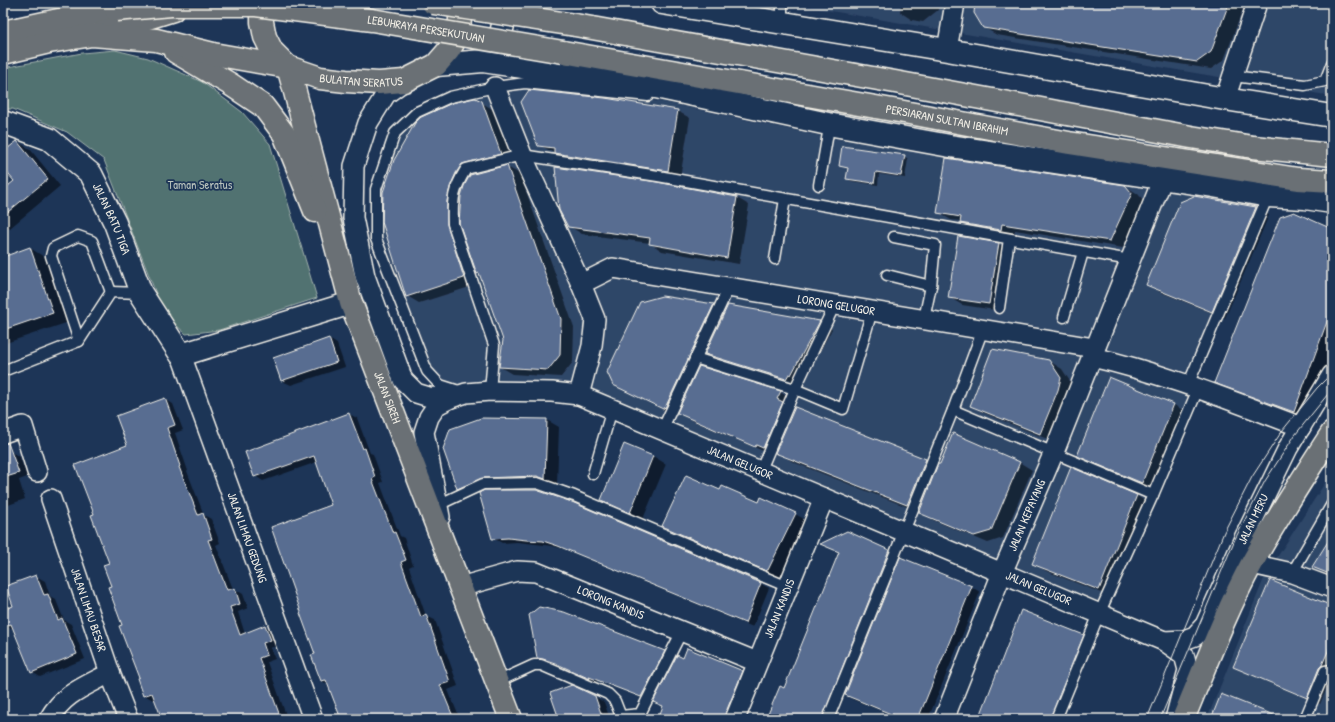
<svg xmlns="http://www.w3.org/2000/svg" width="1335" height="722" viewBox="0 0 1335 722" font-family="'Patrick Hand',sans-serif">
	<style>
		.built { fill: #2f4668 }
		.green { fill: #517271; stroke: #a2b2ac }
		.shadow { fill: #0007; fill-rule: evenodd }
		.building { fill: #586d91; stroke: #f4f1e8 }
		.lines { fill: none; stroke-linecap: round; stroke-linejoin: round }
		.lane-casing { stroke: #f4f1e8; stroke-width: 13 }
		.street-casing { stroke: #f4f1e8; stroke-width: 22 }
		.secondary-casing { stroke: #f4f1e8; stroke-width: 25 }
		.highway-casing { stroke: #f4f1e8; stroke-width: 25 }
		.lane { stroke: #1d3557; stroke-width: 10 }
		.street { stroke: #1d3557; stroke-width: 19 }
		.secondary { stroke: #1d3557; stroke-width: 22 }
		.highway { stroke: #6a7074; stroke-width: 22 }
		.tram { stroke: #f4f1e8; stroke-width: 1 }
		.highway-bridge-casing { stroke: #f4f1e8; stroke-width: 25; stroke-linecap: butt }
		.highway-bridge { stroke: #6a7074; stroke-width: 22 }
		.labels { text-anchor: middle; stroke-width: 3.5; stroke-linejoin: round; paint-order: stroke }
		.street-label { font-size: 12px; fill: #f4f1e8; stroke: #1d3557 }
		.park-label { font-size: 12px; fill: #bbc5be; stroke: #1d3557 }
	</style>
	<rect width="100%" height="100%" fill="#1d3557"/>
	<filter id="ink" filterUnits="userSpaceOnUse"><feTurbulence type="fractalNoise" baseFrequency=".025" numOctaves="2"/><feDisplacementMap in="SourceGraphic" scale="8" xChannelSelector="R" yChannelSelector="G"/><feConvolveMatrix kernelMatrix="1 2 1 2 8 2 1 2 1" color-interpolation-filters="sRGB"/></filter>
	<g filter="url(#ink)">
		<g class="built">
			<polygon points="784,3 1332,3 1332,96 1195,73"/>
			<polygon points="525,87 663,102 831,138 1166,191 1268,208 1173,437 1097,606 574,385 458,386 443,381 430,368 380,237 379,190 398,136 421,115 453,100 491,92"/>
			<polygon points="1332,472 1332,719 1207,719 1265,576"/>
		</g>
		<polygon class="green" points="115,50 148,58 202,82 242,112 270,144 317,298 219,330 186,334 164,314 104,160 67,132 13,109 3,109 3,68 82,53"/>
		<g class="shadow">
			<polygon points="901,3 939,3 938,10 923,22 912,20 900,12"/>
			<polygon points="976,3 1242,3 1240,7 1243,9 1224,60 1211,69 997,35 983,27"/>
			<path d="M475,99L494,110L513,161L475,171L472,175L507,167L520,174L574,327L573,362L561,377L512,374L500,367L504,340L481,275L478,273L460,220L459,234L476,285L419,303L407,296L384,222V194L395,161L415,124L421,118L452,104ZM448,177L465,186V189L448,179ZM443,197L461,208V210L442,199Z"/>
			<polygon points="677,111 690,118 680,178 568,160 539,145"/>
			<polygon points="17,142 30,149 60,186 10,228 3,224 3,191 15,181 3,167 3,153"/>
			<polygon points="904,156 908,159 905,178 879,174 878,185 851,181 847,178 849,169 840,166"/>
			<polygon points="1125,186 1138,194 1144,201 1123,248 1015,230 1014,237 974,230 961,223 961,221 951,220 938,212"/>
			<polygon points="1194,197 1256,208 1269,215 1225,318 1160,292 1147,284"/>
			<polygon points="737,198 749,205 739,264 662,251 650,243 582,234 569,226"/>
			<polygon points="1332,230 1332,362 1311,421 1232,392 1215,382"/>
			<polygon points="999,244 1011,252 1002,311 962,305 949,297"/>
			<polygon points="30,248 46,258 69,322 3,344 3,258"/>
			<path d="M714,305L726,311L728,306L819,322L832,329L804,381L799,386L718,361L705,353L699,367L780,392L793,400L789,407L794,410L795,408L926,460L938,467L1019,462L1032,470L1003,538L988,543L933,520L920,512L793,462L777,452L776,454L768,451V453L691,420L677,412L674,415L613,384ZM719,357L791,380V382L719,360Z"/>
			<polygon points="329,339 337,344 345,367 291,385 282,381 274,358"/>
			<polygon points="1049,361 1062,369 1073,386 1052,441 984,413 971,406"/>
			<polygon points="1109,378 1174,405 1186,412 1155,490 1091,462 1078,455"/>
			<polygon points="165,399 173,404 183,430 175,433 188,471 187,471 204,515 211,519 220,543 216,545 233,589 235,589 243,594 248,608 238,612 245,634 265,626 273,631 279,645 270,648 275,659 267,662 286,715 293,719 163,719 156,699 153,700 144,695 112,587 110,563 96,514 129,446"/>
			<polygon points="349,414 357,418 370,453 373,454 383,482 380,483 400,536 404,538 413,565 409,567 426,616 435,620 458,686 448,690 460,719 342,719 329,685 322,681 316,654 332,506 317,462 263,481 255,476"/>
			<polygon points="547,420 559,427 557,485 496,484 471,495 458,488"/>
			<polygon points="625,445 653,456 666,464 643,519 615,507 602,500"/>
			<polygon points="11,452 20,457 27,477 19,480 25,499 3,507 3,455"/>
			<polygon points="1072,469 1137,496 1150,504 1112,597 1046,571 1034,563"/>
			<polygon points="721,491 795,514 808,521 781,577 780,576 779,577 676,533 664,526"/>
			<polygon points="571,503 761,584 769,588 753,627 568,550 552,546 535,544 517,542 502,543 493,538"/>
			<polygon points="1332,537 1332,577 1313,566"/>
			<polygon points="890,551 897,556 831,719 822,719"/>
			<polygon points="901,559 972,587 980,592 928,719 902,719 854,700 846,695"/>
			<polygon points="36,576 45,581 50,596 56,600 64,620 71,624 85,659 40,677 32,672 14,630 7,625 3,614 3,611 15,607"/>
			<polygon points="1332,607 1332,676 1320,704 1247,673 1234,666"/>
			<polygon points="1083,635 1091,640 1059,719 980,719"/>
			<polygon points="664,652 672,657 650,701 597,680 597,682 564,667 553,663 547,663 538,658"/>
			<polygon points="683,659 742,672 751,676 734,719 659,719 664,707 655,701"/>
			<polygon points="595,697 604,702 610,719 560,719"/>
		</g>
		<g class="building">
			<polygon points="975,3 1229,3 1211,52 1197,62 983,28 974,13"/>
			<polygon points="529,90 605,98 678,110 668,171 554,153 554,148 538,146 521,102"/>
			<polygon points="475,98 482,101 501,154 462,164 456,173 450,187 447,201 447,224 464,278 406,297 382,222 383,192 394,160 415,123 421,117 452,103"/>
			<polygon points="17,141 48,179 3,216 3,190 14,181 3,168 3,152"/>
			<polygon points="842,146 905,155 901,176 876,172 874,183 846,179 848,168 839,166"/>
			<polygon points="946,158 1125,185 1132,193 1110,241 1002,224 1001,230 960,223 961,217 937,213"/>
			<polygon points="507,165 561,319 560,355 548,370 499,367 503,340 479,273 477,274 459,223 461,196 464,186 470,175"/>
			<polygon points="555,167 657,182 737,197 727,258 649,244 650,238 568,227 559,210"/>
			<polygon points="1194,196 1256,207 1212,312 1146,285 1180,202"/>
			<polygon points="1294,212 1332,229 1332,308 1294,412 1214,383 1280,217"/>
			<polygon points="958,236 999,243 989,304 948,298"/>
			<polygon points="30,247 53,313 3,330 3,257"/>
			<polygon points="662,296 714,304 665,408 664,407 663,409 613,385 607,372 640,302"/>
			<polygon points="728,305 820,321 791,375 789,374 786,379 705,354"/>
			<polygon points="329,338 337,362 281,381 273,358"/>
			<polygon points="992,349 1049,360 1061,378 1058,390 1040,434 970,406"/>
			<polygon points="699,366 781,391 777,399 783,402 763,448 756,445 755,447 677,413"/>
			<polygon points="1109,377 1174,404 1142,483 1077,456"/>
			<polygon points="165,398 175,425 167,428 180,466 179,467 198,515 203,513 212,539 208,540 227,590 235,588 240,604 230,607 240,635 265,625 271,640 263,643 267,655 259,658 281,719 162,719 152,693 143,696 137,679 139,678 119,626 122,625 108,587 111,586 103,565 109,563 91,515 94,514 75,465 127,445 116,416"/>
			<polygon points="795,407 926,459 907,505 775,453"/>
			<polygon points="349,413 363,449 365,448 375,477 372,479 393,533 395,532 406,560 401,562 421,617 426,614 450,682 440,685 454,719 341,719 326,680 321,681 311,655 315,654 300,613 301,612 271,527 331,505 314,456 254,477 245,452"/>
			<polygon points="481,418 547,419 545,479 537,476 483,478 457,489 443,449 450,429"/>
			<polygon points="953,433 1020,462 991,531 974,536 919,513 938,464 940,464"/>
			<polygon points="8,443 19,473 3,478 3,444"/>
			<polygon points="624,444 653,456 630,513 601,500"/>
			<polygon points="1071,467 1137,495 1099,590 1032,564"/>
			<polygon points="686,475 720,490 722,486 759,502 761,497 796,513 768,570 767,570 766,571 662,526"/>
			<polygon points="484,490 536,490 572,502 761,583 745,623 558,546 543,541 526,540 508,538 492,539 479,493"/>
			<polygon points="847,531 889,550 822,719 766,719 780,686 784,688 839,552 820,544"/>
			<polygon points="1332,535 1332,575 1312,567"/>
			<polygon points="900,557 972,586 918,719 903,719 845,695"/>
			<polygon points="36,575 44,595 48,594 58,620 62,618 77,654 31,673 11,624 6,626 3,617 3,610 13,606 6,586"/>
			<polygon points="1270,580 1332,606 1332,642 1322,665 1319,668 1307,698 1233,667"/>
			<polygon points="539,607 564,612 665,651 641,697 589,677 590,679 555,663 543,659 537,658 529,615"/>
			<polygon points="1021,610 1084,635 1050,719 979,719"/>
			<polygon points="687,648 743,671 723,719 658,719 663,706 653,702 677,655 683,658"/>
			<polygon points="572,685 595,696 603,719 559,719 550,693"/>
			<polygon points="1221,694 1281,718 1281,719 1211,719"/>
		</g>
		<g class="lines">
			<g class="lane-casing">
				<g id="lane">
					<polyline points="780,3 782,5 782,22"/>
					<polyline points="1233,76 1305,85 1325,81 1332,63"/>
					<polyline points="819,185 828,133 828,124"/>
					<polyline points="894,237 935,245 931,286 924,319"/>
					<polyline points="775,259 785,199"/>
					<polyline points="887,275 931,286"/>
					<polyline points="999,308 1009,239"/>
					<polyline points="1064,317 1083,252"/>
					<polyline points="79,341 51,256 53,248 78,236 92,241 111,292"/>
					<polyline points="695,358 795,389 843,409 872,311"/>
					<polyline points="3,371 79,341 111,292 141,293"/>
					<polyline points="1188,385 1268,196"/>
					<path d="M490,391L494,345L453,224C452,199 453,190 466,169L522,155L658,176L1130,260"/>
					<polyline points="462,392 440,385 427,371 376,239 376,189 395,133 417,112 450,97 495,87 525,83 648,96"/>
					<polyline points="953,410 1153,495"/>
					<polyline points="662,430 729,287"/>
					<polyline points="760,472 795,389 835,304"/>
					<polyline points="593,474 612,409"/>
					<polyline points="438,505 483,484 537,483 574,496 788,587"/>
					<polyline points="1292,573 1332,504"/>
					<polyline points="497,682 534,665 541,665 608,694 615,701 622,719"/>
					<polyline points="621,716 640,714 682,631"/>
					<polyline points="828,719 953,410 983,329"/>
					<polyline points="1056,719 1099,614 1153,495 1198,389"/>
					<polyline points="1305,719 1325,671 1332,670"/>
				</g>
			</g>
			<g class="street-casing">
				<g id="street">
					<polyline points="947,50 955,3"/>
					<polyline points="404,81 386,94 368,123 354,166 353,218 365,276 403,380 416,393 429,397 451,398"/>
					<polyline points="495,87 522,155 581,284 595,319 592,346 579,395"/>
					<polyline points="1225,99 1257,3"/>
					<path id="s1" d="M581,284L613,268L1094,348"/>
					<path id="s2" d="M181,355L313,719"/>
					<path d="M1092,357C1163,373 1232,401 1301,427"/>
					<polyline points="3,433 23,426 37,472"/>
					<path id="s3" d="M51,499L110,673L128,719"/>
					<path id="s4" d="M440,517L424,432L429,417L437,405L451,398L466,393L490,391L552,392L579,395L1164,641L1184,655L1188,670L1175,719"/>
					<polyline points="1252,564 1292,573 1332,588"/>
					<path id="s5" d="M460,587L517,571L536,572L757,662"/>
					<path id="s6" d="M1164,641L1184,640L1195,636L1205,625L1245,536L1288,448L1332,375"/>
					<path d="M49,719C64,693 84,687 110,673"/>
					<path id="s7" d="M735,719L824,498"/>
					<path id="s8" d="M944,719L1002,573L1054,452L1163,178"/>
				</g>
			</g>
			<g class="secondary-casing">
				<g id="secondary">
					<polyline points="514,3 507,10 502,29 501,39 505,47 515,53"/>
					<polyline points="662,3 947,50 1225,99 1332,116"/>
					<polyline points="436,65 483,61 656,87 828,124 950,146 1213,186 1268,196 1305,198 1332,202"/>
					<path id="s9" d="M3,122L49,139L91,174L115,223L141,293L181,355L351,303"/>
				</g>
			</g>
			<g class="highway-casing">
				<g id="highway">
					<path id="s10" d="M262,3V22L265,37L272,51L288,67L295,92L351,303L511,719"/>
					<polyline points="575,25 895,82 1191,137 1253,147 1332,155"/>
					<polyline points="3,32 63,19 116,10"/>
					<polyline points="103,32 173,10"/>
					<polyline points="176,52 230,84 263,106 284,134 315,211"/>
					<path id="s11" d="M563,52L904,112L1069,143L1298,179L1332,181"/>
					<path id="s12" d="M3,53L49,42L92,35L156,40L213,54L288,67L320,78L346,81L379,83L404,81L436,65L449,50L459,33L461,3"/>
					<path d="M1183,719C1205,667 1225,613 1252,563C1277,518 1304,476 1332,433"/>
				</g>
			</g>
			<use href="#lane" class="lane"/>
			<use href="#street" class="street"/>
			<use href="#secondary" class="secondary"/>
			<use href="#highway" class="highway"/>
			<g class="tram">
				<polyline points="1147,719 1224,532 1252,477 1282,431 1317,388 1332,373"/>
				<polyline points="1160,719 1235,539 1265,481 1295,435 1332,389"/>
			</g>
			<g class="highway-bridge-casing">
				<g id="highway-bridge">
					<polyline points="433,3 575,25"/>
					<path id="s13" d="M116,10L171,5H256L372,20L563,52"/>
				</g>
			</g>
			<use href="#highway-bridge" class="highway-bridge"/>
		</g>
	</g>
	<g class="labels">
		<g class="street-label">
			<text dy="4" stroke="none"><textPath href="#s13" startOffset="312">LEBUHRAYA PERSEKUTUAN</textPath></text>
			<text dy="4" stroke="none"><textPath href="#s12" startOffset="365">BULATAN SERATUS</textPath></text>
			<text dy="4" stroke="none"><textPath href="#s11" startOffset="390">PERSIARAN SULTAN IBRAHIM</textPath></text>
			<text dy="4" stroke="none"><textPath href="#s9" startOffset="153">JALAN BATU TIGA</textPath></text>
			<text dy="4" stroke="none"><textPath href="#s1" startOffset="262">LORONG GELUGOR</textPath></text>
			<text dy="4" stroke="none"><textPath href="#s10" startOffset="418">JALAN SIREH</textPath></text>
			<text dy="4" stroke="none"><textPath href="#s4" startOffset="436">JALAN GELUGOR</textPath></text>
			<text dy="4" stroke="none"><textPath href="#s8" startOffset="220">JALAN KEPAYANG</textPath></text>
			<text dy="4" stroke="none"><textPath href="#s6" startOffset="163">JALAN MERU</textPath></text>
			<text dy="4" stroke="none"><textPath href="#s2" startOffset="194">JALAN LIMAU GEDUNG</textPath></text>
			<text dy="4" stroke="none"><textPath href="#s4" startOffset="760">JALAN GELUGOR</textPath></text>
			<text dy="4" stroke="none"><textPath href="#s5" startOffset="159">LORONG KANDIS</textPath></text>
			<text dy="4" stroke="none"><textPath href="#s3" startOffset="117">JALAN LIMAU BESAR</textPath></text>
			<text dy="4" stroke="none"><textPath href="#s7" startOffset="119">JALAN KANDIS</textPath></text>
		</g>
		<g class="park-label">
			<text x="200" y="189">Taman Seratus</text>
		</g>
	</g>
	<rect width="1335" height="722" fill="none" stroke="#1d3557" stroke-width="16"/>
	<rect x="8" y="8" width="1319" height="706" fill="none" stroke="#f4f1e8" stroke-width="1.5" filter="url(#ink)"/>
</svg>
